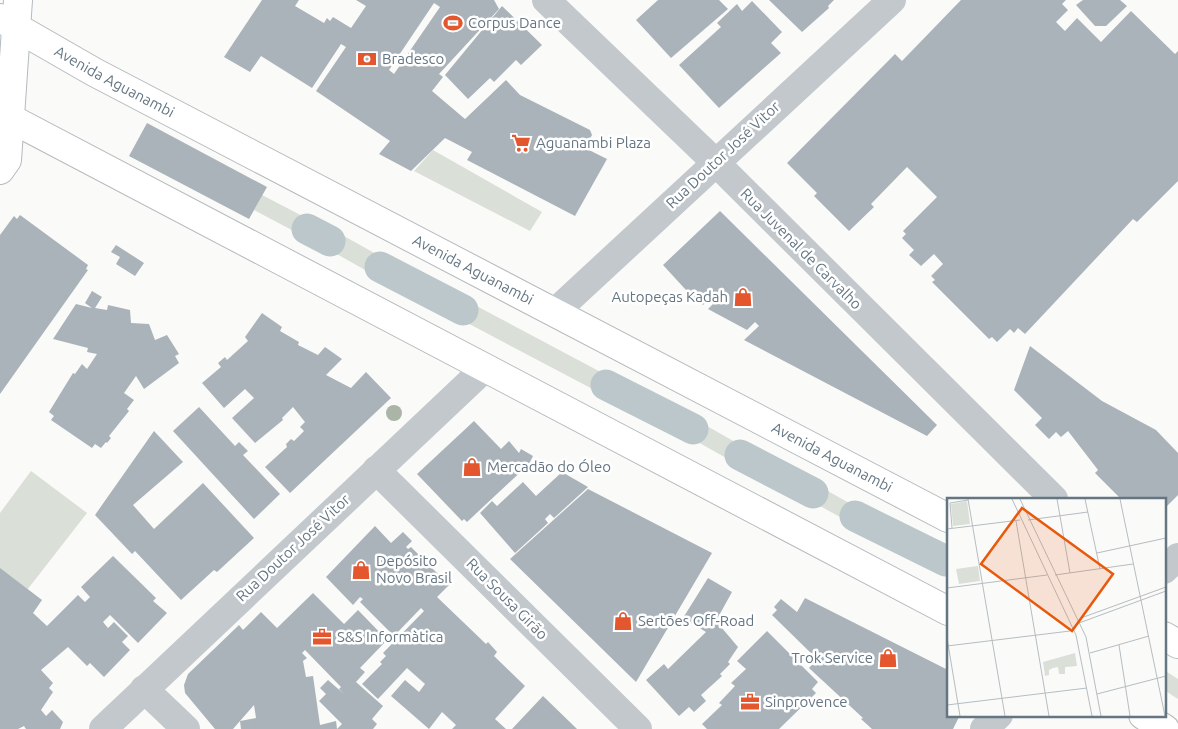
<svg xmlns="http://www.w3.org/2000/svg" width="1178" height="729" viewBox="0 0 1178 729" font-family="Ubuntu,sans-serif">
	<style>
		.green { fill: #dadfd7 }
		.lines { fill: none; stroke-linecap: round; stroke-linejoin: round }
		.canal { stroke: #bbc7cb; stroke-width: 31 }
		.building { fill: #aab3b9; fill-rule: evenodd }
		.secondary-casing { stroke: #b3babf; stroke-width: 30 }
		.primary-casing { stroke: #b5babe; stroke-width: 30 }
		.street { stroke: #c3c8cc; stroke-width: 28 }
		.secondary { stroke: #fff; stroke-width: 28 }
		.primary { stroke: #fff; stroke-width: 28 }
		.tree { fill: #aab4a7 }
		.labels { text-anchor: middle; stroke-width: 5; stroke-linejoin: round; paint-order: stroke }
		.poi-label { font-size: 15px; fill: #657683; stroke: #fff; text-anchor: start }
		.street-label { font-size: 15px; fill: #657683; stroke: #fff }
		.inset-road { fill: none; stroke: #b5bdc2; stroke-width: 1 }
		.view { fill: #e8590c; fill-opacity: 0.15; stroke: #e8590c; stroke-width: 2.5 }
		.inset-edge { fill: none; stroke: #657683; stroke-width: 2.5 }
	</style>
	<rect width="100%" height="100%" fill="#fafaf8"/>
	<g class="green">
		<polygon points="433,150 542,212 530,231 414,171"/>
		<polygon points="262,195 312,221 303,236 254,210"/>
		<polygon points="335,231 385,259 376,276 326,248"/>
		<polygon points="467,301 610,377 602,394 458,318"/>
		<polygon points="698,421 744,447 735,463 689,437"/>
		<polygon points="31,471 87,513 20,599 0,583 0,513"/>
		<polygon points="817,485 860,509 851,523 809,500"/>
		<polygon points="1164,670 1178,679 1178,699 1164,690"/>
	</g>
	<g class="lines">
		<g class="canal">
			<polyline points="307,229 330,241"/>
			<polyline points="380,267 463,310"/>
			<polyline points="606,385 693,429"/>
			<polyline points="740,455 813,493"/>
			<polyline points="855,516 946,561"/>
		</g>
	</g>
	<g class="building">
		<path d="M262,0H299L295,6L324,23L327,18L330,21L333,17L351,28L366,6L356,0H494L499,9L439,74L443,77L432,91L465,119L506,80L520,95L590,130L592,135L585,148L607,159L575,216L467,160L472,152L445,138L411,171L379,154L390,141L316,91L346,47L341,44L312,88L261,56L250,72L224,57ZM434,3L440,7L394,74L389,70Z"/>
		<polygon points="658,0 719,0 728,9 671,58 636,20"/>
		<polygon points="769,0 834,0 828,6 829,8 802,32"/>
		<polygon points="961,0 1066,0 1062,4 1068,10 1056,22 1065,31 1077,18 1101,42 1131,11 1175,54 1178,51 1178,181 1137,222 1133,219 1025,334 1018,328 1014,333 1010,329 997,342 992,337 989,339 932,282 935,280 931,276 943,264 934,254 921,266 909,255 914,250 902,238 906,234 903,231 937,197 907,167 871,204 874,207 849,231 814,196 817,193 787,163 895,54 902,61"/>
		<polygon points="1083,0 1120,0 1127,6 1106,26 1095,26 1076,5"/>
		<polygon points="752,1 782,32 771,43 781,53 719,108 679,65 721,27 717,23 737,4 742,11"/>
		<polygon points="502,6 542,45 521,65 516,60 494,82 490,78 468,99 445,75"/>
		<polygon points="147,123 267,187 249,219 129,156"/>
		<polygon points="720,211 937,425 927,436 744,340 759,326 755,322 747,330 708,309 713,304 708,300 703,305 699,300 697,302 663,265"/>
		<polygon points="20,215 88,265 86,269 88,270 0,394 0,235 14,216 17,219"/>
		<polygon points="116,245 144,263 135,276 116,264 120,257 111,252"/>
		<polygon points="92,291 102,297 95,308 107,310 108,305 130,310 131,323 149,324 155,340 167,335 179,354 175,356 179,363 144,389 136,376 124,393 134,400 127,409 129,411 109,436 111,438 107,443 106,442 101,448 95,444 92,448 51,420 54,416 49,412 73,373 75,374 82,364 87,369 97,354 87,352 88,348 53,339 76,304 92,308 85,303"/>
		<polygon points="262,313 282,327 280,331 299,342 298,345 318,355 325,347 342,359 326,375 351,388 366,372 391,398 290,493 265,467 287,447 286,444 291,439 294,441 304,431 300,427 305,422 293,407 282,418 283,420 255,443 232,418 254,398 245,389 224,408 202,383 221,367 218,363 225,357 227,360 248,341 245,337"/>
		<polygon points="1030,346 1102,401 1156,430 1178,453 1178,495 1164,509 1164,499 1121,499 1095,473 1098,470 1068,431 1061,437 1056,432 1049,439 1035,425 1042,418 1014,390"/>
		<polygon points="199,407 235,446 239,442 248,451 243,455 280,494 254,519 173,431"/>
		<polygon points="474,421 501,449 509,441 519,453 521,449 533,456 529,464 467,522 464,519 462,521 417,474"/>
		<polygon points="154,431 183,462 133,505 154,529 203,483 254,538 217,572 214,570 181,600 135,551 132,554 95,515"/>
		<polygon points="562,472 588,487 554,518 550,514 545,519 548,523 515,553 480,513 492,501 497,506 523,482 536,496"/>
		<polygon points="588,489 712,553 636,682 510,559"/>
		<polygon points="375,526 391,543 403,532 412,541 406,547 408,549 411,547 449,585 437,597 486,644 488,642 497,652 494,656 525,686 495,719 506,729 452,729 456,725 442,712 429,729 391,696 405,680 419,692 425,684 407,668 378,699 362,684 382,664 380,662 386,656 383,653 424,611 421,608 394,636 360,602 363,599 360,597 353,605 326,577"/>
		<polygon points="113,556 156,598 153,601 167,613 138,643 110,615 103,622 108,628 114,622 128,636 122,642 130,650 104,677 90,663 87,666 68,647 41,670 53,683 49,688 53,692 41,710 46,716 52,710 63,722 60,729 26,729 24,726 18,729 0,729 0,568 42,600 33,613 47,626 78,595 85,602 90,597 81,587"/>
		<polygon points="708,578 732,592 716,621 738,647 728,662 730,664 720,674 722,676 701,695 706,701 694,712 689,707 679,716 646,680 664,664 668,669 706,632 683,618"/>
		<polygon points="313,593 344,624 358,610 387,640 360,668 365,672 356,682 383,706 372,719 377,724 373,729 337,729 342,724 319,701 326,694 320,688 328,680 344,694 339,689 341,687 305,650 302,653 307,658 303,661 306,677 313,676 320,725 336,721 337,729 241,729 240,721 256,718 254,705 233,729 215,729 185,693 184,685 188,674 239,625 243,630 261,612 277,628"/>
		<polygon points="805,598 948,670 948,715 960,715 953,729 872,729 861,719 863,718 809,668 817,659 772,615 777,610 774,607 781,599 797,612"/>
		<polygon points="767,631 818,682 812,689 816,693 779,729 707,729 702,724 722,705 719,703 735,686 731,683 746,669 737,661"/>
		<polygon points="543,696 577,729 512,729"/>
	</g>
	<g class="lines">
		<g class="secondary-casing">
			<polyline id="secondary" points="0,170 7,160 18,0"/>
		</g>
		<g class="primary-casing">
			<g id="primary">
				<path id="s1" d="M0,18L94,72L948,518"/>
				<polyline points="0,113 948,611"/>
				<polyline points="1164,636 1178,644"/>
				<polyline points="1143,715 1165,729"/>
			</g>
		</g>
		<g class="street">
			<polyline points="546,0 715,162 1054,499"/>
			<polyline points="556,311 892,0"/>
			<polyline points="376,470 638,729"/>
			<polyline points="1164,570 1178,557"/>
			<polyline points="144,689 186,729"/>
			<polyline points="103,729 485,368"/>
			<polyline points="984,729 999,715"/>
		</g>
		<use href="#secondary" class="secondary"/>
		<use href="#primary" class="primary"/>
	</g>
	<circle class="tree" cx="394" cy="413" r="8"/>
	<defs>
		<g id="stadium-bare" transform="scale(1.5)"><path d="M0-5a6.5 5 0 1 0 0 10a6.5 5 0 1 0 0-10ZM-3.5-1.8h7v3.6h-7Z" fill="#e4572e" stroke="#fff" stroke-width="2.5" paint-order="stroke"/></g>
		<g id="bank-bare" transform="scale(1.5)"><path d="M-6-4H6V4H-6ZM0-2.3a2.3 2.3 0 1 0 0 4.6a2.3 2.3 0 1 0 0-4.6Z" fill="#e4572e" stroke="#fff" stroke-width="2.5" paint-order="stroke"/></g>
		<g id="supermarket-bare" transform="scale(1.5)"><path d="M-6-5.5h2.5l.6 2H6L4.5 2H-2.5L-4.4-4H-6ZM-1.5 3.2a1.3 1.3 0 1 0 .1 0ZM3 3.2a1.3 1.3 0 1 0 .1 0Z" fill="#e4572e" stroke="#fff" stroke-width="2.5" paint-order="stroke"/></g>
		<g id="shop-bare" transform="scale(1.5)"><path d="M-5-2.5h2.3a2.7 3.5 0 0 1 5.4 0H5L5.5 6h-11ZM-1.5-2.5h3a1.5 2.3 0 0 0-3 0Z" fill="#e4572e" stroke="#fff" stroke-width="2.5" paint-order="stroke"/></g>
		<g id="office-bare" transform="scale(1.5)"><path d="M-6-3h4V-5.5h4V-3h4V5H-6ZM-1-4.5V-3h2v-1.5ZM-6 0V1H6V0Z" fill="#e4572e" stroke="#fff" stroke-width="2.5" paint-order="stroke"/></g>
	</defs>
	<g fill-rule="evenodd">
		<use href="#stadium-bare" x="453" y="23"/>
		<use href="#bank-bare" x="367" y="59"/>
		<use href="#supermarket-bare" x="521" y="143"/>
		<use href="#shop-bare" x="743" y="297"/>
		<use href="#shop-bare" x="472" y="467"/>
		<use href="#shop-bare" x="361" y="570"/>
		<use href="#shop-bare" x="623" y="621"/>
		<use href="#office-bare" x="322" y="637"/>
		<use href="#shop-bare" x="888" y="658"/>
		<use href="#office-bare" x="750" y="702"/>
	</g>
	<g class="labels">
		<g class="poi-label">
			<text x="468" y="28">Corpus Dance</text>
			<text x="382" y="64">Bradesco</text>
			<text x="536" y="148">Aguanambi Plaza</text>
			<text x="728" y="302" text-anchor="end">Autopeças Kadah</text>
			<text x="487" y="472">Mercadão do Óleo</text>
			<text x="376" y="566">Depósito<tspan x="376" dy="17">Novo Brasil</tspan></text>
			<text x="638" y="626">Sertões Off-Road</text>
			<text x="337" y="642">S&amp;S Informàtica</text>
			<text x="873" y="663" text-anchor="end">Trok Service</text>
			<text x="765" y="707">Sinprovence</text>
		</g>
		<g class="street-label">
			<text dy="5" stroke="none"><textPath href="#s1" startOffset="131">Avenida Aguanambi</textPath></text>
			<text transform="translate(723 155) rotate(-43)" y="5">Rua Doutor José Vitor</text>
			<text transform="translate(801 249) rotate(45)" y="5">Rua Juvenal de Carvalho</text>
			<text dy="5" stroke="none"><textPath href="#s1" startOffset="536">Avenida Aguanambi</textPath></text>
			<text dy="5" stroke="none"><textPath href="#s1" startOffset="941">Avenida Aguanambi</textPath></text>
			<text transform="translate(293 548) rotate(-43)" y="5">Rua Doutor José Vitor</text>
			<text transform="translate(507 599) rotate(45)" y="5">Rua Sousa Girão</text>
		</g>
	</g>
	<g transform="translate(947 498)">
		<rect width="219" height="219" fill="#fafaf8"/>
		<path d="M20,3L23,26L6,28L4,6ZM31,68L33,83L12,86L9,71ZM128,155L130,168L118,169V176H112L111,169L106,170L102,172V177L98,178L96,164Z" fill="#dadfd7"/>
		<path class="inset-road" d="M21,1L58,218M65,1L129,137L145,218M73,1L139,139L154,218M110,1L123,75M138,1L153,71M173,1L218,218M81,22L141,14M69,23L102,218M5,30L3,5L21,2M0,31L73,22M150,55L219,40M108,77L186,66M0,90L100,77M132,125L219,93M126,130L134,120L219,89M0,140L13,218M172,147L183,218M0,148L123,133L126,130M143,155L202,138M150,196L219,178M0,207L140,190"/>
		<path class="view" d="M75,10L166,76L125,133L34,66Z"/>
		<rect width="219" height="219" class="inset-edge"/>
	</g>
</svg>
